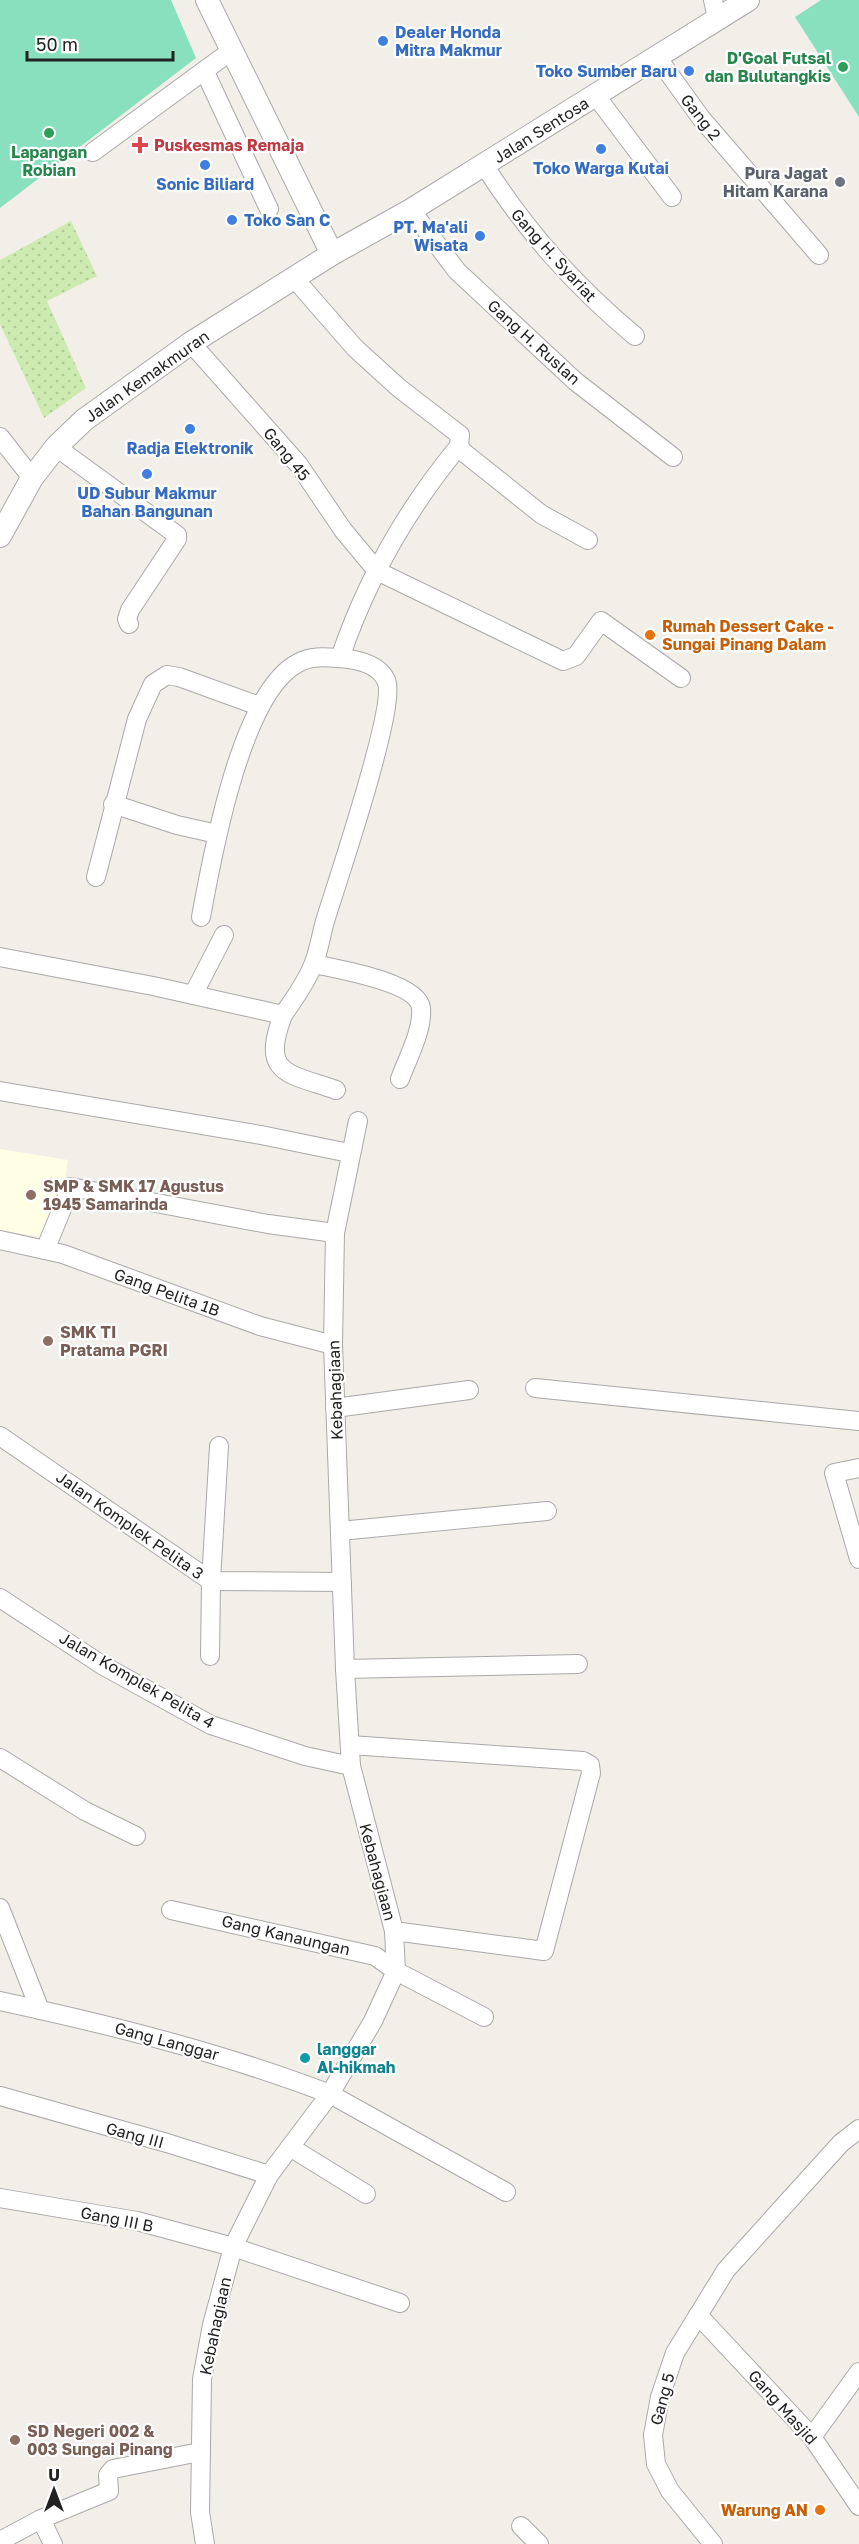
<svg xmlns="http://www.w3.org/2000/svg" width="859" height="2544" viewBox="0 0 859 2544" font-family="'Golos Text',sans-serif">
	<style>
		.education { fill: #ffffe5 }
		.grass { fill: url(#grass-dots) }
		.pitch { fill: #88e0be }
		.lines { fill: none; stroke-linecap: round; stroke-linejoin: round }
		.minor-casing { stroke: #a9a9a9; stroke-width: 20 }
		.tertiary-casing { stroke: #a9a9a9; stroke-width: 24 }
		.minor { stroke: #fff; stroke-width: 18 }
		.tertiary { stroke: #fff; stroke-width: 22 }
		.shop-dot { fill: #3f7fe0; stroke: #fff; stroke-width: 2 }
		.leisure-dot { fill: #2e9e5b; stroke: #fff; stroke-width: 2 }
		.health-dot { fill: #e0444e; stroke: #fff; stroke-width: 2 }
		.worship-dot { fill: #6b7280; stroke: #fff; stroke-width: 2 }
		.food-dot { fill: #e8710a; stroke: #fff; stroke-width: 2 }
		.education-dot { fill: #8d6e63; stroke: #fff; stroke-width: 2 }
		.culture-dot { fill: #0f9aa8; stroke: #fff; stroke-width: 2 }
		.labels { text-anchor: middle; stroke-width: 4.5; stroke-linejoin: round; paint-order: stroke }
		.shop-label { font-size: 16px; font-weight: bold; fill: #366cbe; stroke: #fff }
		.leisure-label { font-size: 16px; font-weight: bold; fill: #27864d; stroke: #fff; text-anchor: end }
		.street-label { font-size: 16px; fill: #222; stroke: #fff }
		.health-label { font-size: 16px; font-weight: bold; fill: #be3a42; stroke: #fff; text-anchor: start }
		.worship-label { font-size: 16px; font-weight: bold; fill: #5b616d; stroke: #fff; text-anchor: end }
		.food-label { font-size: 16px; font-weight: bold; fill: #c56008; stroke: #fff; text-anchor: start }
		.education-label { font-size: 16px; font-weight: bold; fill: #785e54; stroke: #fff; text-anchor: start }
		.culture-label { font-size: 16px; font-weight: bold; fill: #0d838f; stroke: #fff; text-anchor: start }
	</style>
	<defs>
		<pattern id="grass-dots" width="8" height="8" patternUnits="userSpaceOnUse" patternTransform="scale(1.5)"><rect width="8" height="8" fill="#cdebb0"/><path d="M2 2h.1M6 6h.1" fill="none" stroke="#b0c997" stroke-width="1.8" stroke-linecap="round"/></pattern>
	</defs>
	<rect width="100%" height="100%" fill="#f2efe9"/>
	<polygon class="education" points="0,1149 68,1160 55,1239 0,1230"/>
	<polygon class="grass" points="71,221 97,276 47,301 86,388 44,418 0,324 0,260"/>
	<g class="pitch">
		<polygon points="0,0 171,0 196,58 0,208"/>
		<polygon points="821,0 859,0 859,117 795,17"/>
	</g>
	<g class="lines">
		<g class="minor-casing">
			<g id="minor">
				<polyline points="713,0 717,18"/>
				<polyline points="657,57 701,118 819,255"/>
				<polyline points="205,72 269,209"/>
				<polyline points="596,96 672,197"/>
				<polyline points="93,152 231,51"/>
				<path d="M484,165C527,232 574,285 635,336"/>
				<polyline points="411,210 457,271 575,381 673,457"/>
				<polyline points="294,278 355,348 399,388 460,435 459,446 462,451 541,514 588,540"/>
				<polyline points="191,343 299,465 343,530 377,571 563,661 576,656 601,621 681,678"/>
				<polyline points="0,437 32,478"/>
				<polyline points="56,447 177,535 177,539 130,610 127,619 129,624"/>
				<path d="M340,658C366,581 407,509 459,446"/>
				<polyline points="113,804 177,825 217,834"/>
				<polyline points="96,877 137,719 153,684 167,675 179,677 259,706"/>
				<path d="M0,957L153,986L283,1015C294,999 306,983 313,965C319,951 321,935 325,921C336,885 398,704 386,680C378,663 354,659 338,658C324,657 310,656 298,663C241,692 212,857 201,917"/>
				<path d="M314,964C336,969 418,982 421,1008C423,1031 407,1059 400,1079"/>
				<polyline points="193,995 224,935"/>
				<path d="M283,1015C260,1075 288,1073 336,1090"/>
				<polyline points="0,1091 261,1135 349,1153"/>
				<polyline points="0,1240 63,1254 260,1326 333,1345"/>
				<polyline points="45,1250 71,1187 268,1224 335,1233"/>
				<polyline points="535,1388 859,1421"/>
				<polyline points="335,1408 469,1390"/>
				<polyline points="0,1436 211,1581 342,1582"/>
				<polyline points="859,1468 834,1473 859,1559"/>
				<polyline points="340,1531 547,1511"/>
				<polyline points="0,1598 102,1665 211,1725 305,1756 351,1766"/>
				<polyline points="210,1656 211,1581 219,1446"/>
				<polyline points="345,1669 578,1664"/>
				<polyline points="350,1745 583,1761 590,1765 591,1773 544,1951 394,1931"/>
				<polyline points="0,1758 85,1811 136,1836"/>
				<polyline points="0,1908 40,2010"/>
				<polyline points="171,1910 375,1956 396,1971 484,2017"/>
				<path d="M0,2001C111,2025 223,2053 330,2094L506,2192"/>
				<polyline points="0,2096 167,2143 269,2175"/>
				<polyline points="290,2147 366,2194"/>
				<polyline points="0,2198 137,2221 233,2247 400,2303"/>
				<polyline points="698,2315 812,2437 859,2506"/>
				<polyline points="812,2437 859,2372"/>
				<polyline points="41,2519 53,2544"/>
				<polyline points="521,2526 539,2544"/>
				<polyline points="0,2541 41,2519 109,2491 108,2475 113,2469 200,2452"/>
				<polyline points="205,2544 200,2512 202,2379 212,2325 233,2247 269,2175 330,2094 373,2021 396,1971 394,1931 351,1766 345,1669 333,1345 335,1233 358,1121"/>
				<polyline points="713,2544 670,2491 656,2464 653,2435 660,2397 675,2353 726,2270 841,2143 859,2129"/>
			</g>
		</g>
		<g class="tertiary-casing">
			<g id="tertiary">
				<polyline points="207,0 332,254"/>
				<polyline points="0,536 32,478 56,447 84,420 191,343 332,254 411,210 748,0"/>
			</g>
		</g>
		<use href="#minor" class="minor"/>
		<use href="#tertiary" class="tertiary"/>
	</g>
	<g class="shop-dot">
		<circle cx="383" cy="41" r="6"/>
		<circle cx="689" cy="71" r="6"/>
		<circle cx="601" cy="149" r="6"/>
		<circle cx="205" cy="165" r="6"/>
		<circle cx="232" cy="220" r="6"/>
		<circle cx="480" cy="236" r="6"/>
		<circle cx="190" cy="429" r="6"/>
		<circle cx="147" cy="474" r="6"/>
	</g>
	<g class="leisure-dot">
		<circle cx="843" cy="67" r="6"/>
		<circle cx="49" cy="133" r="6"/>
	</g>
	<path class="health-dot" d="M137 136h6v6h6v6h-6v6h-6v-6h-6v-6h6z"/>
	<circle class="worship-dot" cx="840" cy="182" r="6"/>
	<g class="food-dot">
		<circle cx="650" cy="635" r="6"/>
		<circle cx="820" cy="2510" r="6"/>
	</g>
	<g class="education-dot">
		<circle cx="31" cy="1195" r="6"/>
		<circle cx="48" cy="1341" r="6"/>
		<circle cx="15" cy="2440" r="6"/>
	</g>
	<circle class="culture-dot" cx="305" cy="2058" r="6"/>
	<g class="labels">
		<g class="shop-label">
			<text x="395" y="38" text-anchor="start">Dealer Honda<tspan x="395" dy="18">Mitra Makmur</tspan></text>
			<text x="677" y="77" text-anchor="end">Toko Sumber Baru</text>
			<text x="601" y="174">Toko Warga Kutai</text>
			<text x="205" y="190">Sonic Biliard</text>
			<text x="244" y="226" text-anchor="start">Toko San C</text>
			<text x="468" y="233" text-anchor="end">PT. Ma'ali<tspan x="468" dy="18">Wisata</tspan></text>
			<text x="190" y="454">Radja Elektronik</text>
			<text x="147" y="499">UD Subur Makmur<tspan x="147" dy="18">Bahan Bangunan</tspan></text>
		</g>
		<g class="leisure-label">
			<text x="831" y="64">D'Goal Futsal<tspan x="831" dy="18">dan Bulutangkis</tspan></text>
			<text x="49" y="158" text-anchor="middle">Lapangan<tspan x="49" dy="18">Robian</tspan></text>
		</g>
		<g class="street-label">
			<text transform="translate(701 117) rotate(52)" y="6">Gang 2</text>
			<text transform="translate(541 130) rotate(-32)" y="6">Jalan Sentosa</text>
			<text transform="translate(554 255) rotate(48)" y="6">Gang H. Syariat</text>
			<text transform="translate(534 342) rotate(42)" y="6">Gang H. Ruslan</text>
			<text transform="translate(147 376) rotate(-35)" y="6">Jalan Kemakmuran</text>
			<text transform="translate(287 454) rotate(51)" y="6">Gang 45</text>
			<text transform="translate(167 1292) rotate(20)" y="6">Gang Pelita 1B</text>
			<text transform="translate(335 1390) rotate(-92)" y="6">Kebahagiaan</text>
			<text transform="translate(130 1525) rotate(35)" y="6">Jalan Komplek Pelita 3</text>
			<text transform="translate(137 1680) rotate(30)" y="6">Jalan Komplek Pelita 4</text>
			<text transform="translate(378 1872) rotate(75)" y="6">Kebahagiaan</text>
			<text transform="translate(286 1935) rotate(13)" y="6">Gang Kanaungan</text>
			<text transform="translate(167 2041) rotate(15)" y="6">Gang Langgar</text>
			<text transform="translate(135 2135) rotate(15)" y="6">Gang III</text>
			<text transform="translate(117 2219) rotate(11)" y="6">Gang III B</text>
			<text transform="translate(215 2326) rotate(-78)" y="6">Kebahagiaan</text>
			<text transform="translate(662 2399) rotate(-75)" y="6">Gang 5</text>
			<text transform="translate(783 2407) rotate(48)" y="6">Gang Masjid</text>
		</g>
		<g class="health-label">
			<text x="154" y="151">Puskesmas Remaja</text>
		</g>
		<g class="worship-label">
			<text x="828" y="179">Pura Jagat<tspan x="828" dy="18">Hitam Karana</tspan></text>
		</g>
		<g class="food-label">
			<text x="662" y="632">Rumah Dessert Cake -<tspan x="662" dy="18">Sungai Pinang Dalam</tspan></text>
			<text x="808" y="2516" text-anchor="end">Warung AN</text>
		</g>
		<g class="education-label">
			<text x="43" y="1192">SMP &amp; SMK 17 Agustus<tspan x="43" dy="18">1945 Samarinda</tspan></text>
			<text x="60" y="1338">SMK TI<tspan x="60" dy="18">Pratama PGRI</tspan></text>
			<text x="27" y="2437">SD Negeri 002 &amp;<tspan x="27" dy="18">003 Sungai Pinang</tspan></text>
		</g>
		<g class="culture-label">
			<text x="317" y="2055">langgar<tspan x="317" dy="18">Al-hikmah</tspan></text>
		</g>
	</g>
	<g transform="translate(54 2490)" stroke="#ffffff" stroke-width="4.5" paint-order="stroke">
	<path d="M0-4.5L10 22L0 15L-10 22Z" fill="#222222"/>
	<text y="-9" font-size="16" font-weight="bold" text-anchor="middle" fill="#222222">U</text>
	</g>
	<path d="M27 51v9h146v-9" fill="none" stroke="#222222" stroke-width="3"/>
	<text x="36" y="51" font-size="18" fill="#222222" stroke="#ffffff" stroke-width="4.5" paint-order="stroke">50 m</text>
</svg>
